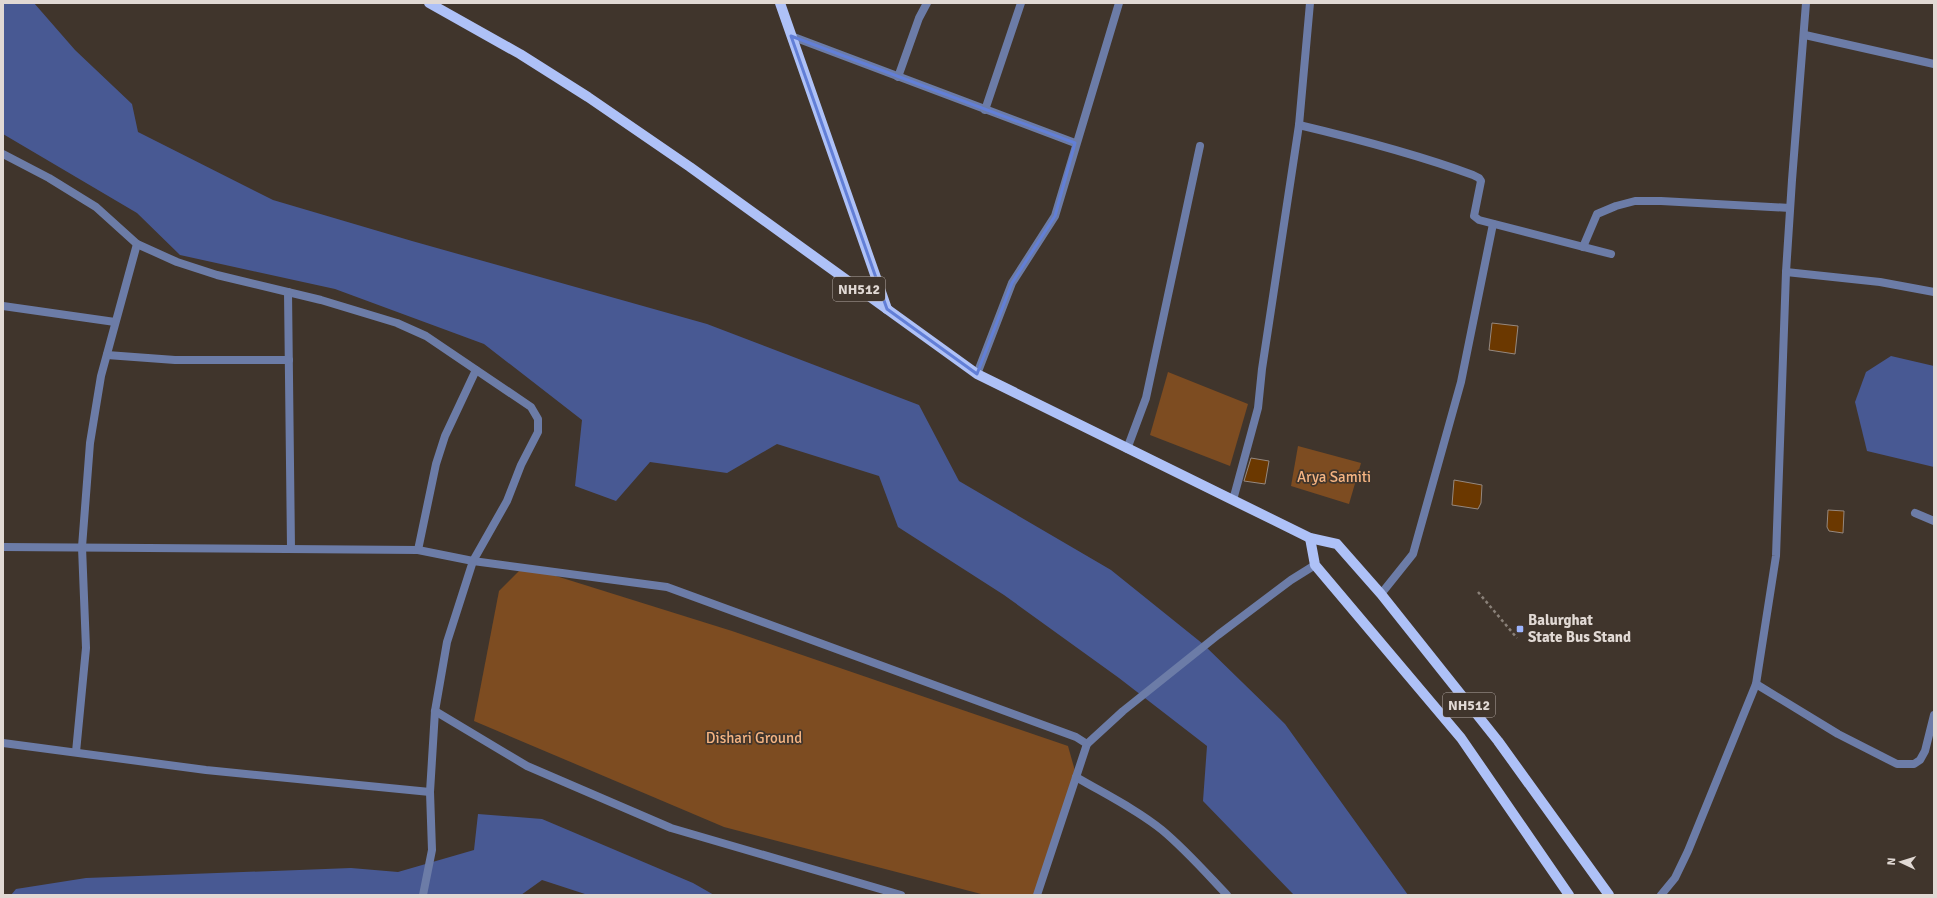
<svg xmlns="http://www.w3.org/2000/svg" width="1937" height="898" viewBox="0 0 1937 898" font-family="Signika,sans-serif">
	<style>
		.green { fill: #7d4c21 }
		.water { fill: #485993 }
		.building { fill: #6b3800; stroke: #95887f }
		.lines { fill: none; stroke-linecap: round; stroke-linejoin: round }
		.path { stroke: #8a8179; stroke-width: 2.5; stroke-dasharray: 3 3; stroke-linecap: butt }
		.street { stroke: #6c7ca7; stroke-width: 8 }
		.primary { stroke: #aec1f7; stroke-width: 10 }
		.marked { fill: none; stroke: #627fd7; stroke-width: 3; stroke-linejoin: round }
		.poi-dot { fill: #9cb4fd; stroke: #40352c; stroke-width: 1.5 }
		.labels { text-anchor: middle; stroke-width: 3.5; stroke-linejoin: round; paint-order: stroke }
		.shield { fill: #40352c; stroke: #b1a8a2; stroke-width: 1 }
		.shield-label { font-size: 14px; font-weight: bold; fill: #e1d9d4 }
		.park-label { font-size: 15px; fill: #f5b482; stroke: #40352c }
		.poi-label { font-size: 15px; font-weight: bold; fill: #e1d9d4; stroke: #40352c; text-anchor: start }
	</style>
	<rect width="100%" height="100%" fill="#40352c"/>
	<g class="green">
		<polygon points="1168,372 1248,404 1230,466 1150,435"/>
		<polygon points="1298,446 1361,463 1349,504 1291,486"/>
		<polygon points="524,566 732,631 1068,746 1075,771 1034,895 985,895 724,827 474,721 499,591"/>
	</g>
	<g class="water">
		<polygon points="3,3 34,3 75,50 132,104 138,132 273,200 412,241 707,324 919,405 959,481 1111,570 1203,644 1285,724 1408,895 1294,895 1203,801 1207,746 1119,678 1004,595 898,527 879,476 777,444 727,473 650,462 616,501 575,486 582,420 484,344 335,289 180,255 137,213 3,134"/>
		<polygon points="1891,356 1934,366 1934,467 1867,451 1855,402 1866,372"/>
		<polygon points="478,814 542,819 693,883 714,895 588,895 542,880 521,895 11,895 16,889 86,878 351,868 398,872 474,850"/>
	</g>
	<g class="building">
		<polygon points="1492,323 1518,326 1515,354 1489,350"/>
		<polygon points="1251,458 1269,461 1265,484 1244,481"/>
		<polygon points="1454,480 1482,485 1481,503 1478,509 1452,505"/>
		<polygon points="1828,510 1844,511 1843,533 1829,531 1827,527"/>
	</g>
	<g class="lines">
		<polyline class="path" points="1478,592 1517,638"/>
		<g class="street">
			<polyline points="1805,35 1934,64"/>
			<polyline points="791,36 1075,143"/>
			<polyline points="898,77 919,18 927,3"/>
			<polyline points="985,110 1021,3"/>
			<path d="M1299,125C1358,139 1416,154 1473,175L1479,178L1481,181L1474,216L1479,220L1611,254"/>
			<polyline points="3,154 49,178 96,207 137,244 177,262 217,275 321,300 397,323 426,336 531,407 538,419 538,432 521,465 507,501 473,561 667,587 1076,737 1087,744"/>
			<polyline points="1583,247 1597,214 1616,206 1635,201 1661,201 1790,208"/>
			<polyline points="1786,272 1880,282 1934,292"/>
			<polyline points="288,292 291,548"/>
			<polyline points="3,306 115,322"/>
			<polyline points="107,355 175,360 289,360"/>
			<polyline points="977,374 1012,283 1055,216 1119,3"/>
			<polyline points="1127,449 1146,398 1200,146"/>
			<polyline points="1233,500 1258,408 1262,369 1299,125 1310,3"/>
			<polyline points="1915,513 1934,521"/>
			<polyline points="3,547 418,550 473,561 447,642 435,711 430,792 432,850 423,895"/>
			<polyline points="418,550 436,464 445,436 476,370"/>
			<polyline points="1381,594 1413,554 1461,382 1493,224"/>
			<polyline points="1756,684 1838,734 1897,764 1914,764 1920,760 1925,751 1934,715"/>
			<polyline points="435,711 527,766 671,828 901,895"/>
			<polyline points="3,743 206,770 430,792"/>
			<polyline points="76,752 86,648 82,547 90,443 101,376 137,244"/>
			<path d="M1076,777C1105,794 1136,809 1162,830C1186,850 1206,873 1227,895"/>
			<polyline points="1037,895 1087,744 1123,711 1218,635 1291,580 1315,565"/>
			<polyline points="1661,895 1675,878 1688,851 1756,684 1776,556 1786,272 1792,180 1806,3"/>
		</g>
		<g class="primary">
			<polyline points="429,3 520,54 588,97 690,167 977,374 1310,538 1337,544 1381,594 1498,741 1609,895"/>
			<polyline points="780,3 887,309"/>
			<polyline points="1310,538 1315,565 1461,738 1569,895"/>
		</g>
	</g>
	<path class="marked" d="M791,36L1075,143L1055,216L1012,283L977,374L887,309Z"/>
	<rect class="poi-dot" x="1516" y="625" width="8" height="8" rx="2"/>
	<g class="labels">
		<g class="shield">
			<rect x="833" y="277" width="52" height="24" rx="3"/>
			<rect x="1443" y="693" width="52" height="24" rx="3"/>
		</g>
		<g class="shield-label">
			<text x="859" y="294">NH512</text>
			<text x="1469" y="710">NH512</text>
		</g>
		<g class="park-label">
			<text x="1334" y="482">Arya Samiti</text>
			<text x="754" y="743">Dishari Ground</text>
		</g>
		<g class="poi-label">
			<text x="1528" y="625">Balurghat<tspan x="1528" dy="17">State Bus Stand</tspan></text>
		</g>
	</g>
	<rect width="1937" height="898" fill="none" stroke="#e1d9d4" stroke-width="8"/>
	<g transform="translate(1901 862) rotate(274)" stroke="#40352c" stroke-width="3" paint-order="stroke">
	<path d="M0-3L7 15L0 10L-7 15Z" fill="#e1d9d4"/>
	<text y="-6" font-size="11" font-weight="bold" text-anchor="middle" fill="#e1d9d4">N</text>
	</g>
</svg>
